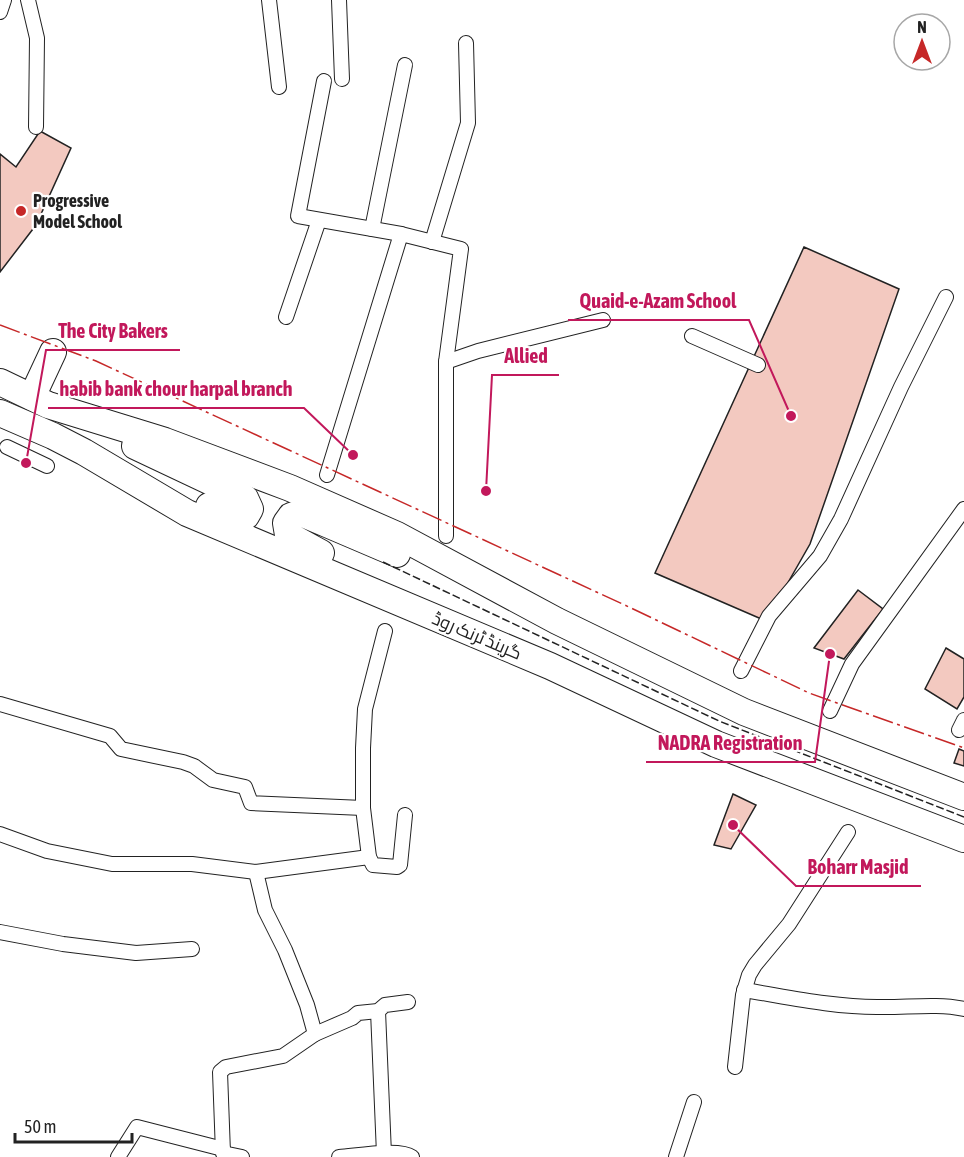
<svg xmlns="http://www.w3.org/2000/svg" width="964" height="1157" viewBox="0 0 964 1157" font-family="'Asap Condensed',Cairo,sans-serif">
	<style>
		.building { fill: #f3c9c0; stroke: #222; stroke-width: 1.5 }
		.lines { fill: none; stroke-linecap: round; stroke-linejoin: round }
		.street-casing { stroke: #222; stroke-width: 16 }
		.highway-casing { stroke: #222; stroke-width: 28 }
		.street { stroke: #fff; stroke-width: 14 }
		.highway { stroke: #fff; stroke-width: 26 }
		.fence { stroke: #222; stroke-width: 1.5; stroke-dasharray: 8 3; stroke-linecap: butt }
		.power { stroke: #c62828; stroke-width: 1.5; stroke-dasharray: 21 4.5 3 4.5; stroke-linecap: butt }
		.poi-dot { fill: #c62828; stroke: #fff; stroke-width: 2 }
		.labels { text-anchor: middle; stroke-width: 4.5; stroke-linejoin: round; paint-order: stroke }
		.poi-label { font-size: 18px; font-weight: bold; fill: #222; stroke: #fff; text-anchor: start }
		.street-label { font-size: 18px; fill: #222; stroke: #fff }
		.leader { fill: none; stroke: #c2185b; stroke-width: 2 }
		.callout-dot { fill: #c2185b; stroke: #fff; stroke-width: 2 }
		.callout-label { font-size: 20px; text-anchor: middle; font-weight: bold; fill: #c2185b; stroke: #fff; stroke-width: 4.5; stroke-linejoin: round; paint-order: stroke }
	</style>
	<rect width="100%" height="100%" fill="#fff"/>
	<g class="building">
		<polygon points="40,131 71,148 36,225 0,272 0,154 16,167"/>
		<polygon points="804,247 899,289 810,544 766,621 655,573"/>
		<polygon points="858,590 883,609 844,659 814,648"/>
		<polygon points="946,648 964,659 964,697 957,709 925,689"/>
		<polygon points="959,749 964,751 964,766 954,763"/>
		<polygon points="733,794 756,805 731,849 714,845"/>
	</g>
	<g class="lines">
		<g class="street-casing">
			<g id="street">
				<polyline points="28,0 37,38 36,127"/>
				<polyline points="269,0 279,87"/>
				<polyline points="339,0 342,79"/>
				<polyline points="0,12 4,0"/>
				<polyline points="324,81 298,216 401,234"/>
				<polyline points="372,229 405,65"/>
				<polyline points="432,242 468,123 466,43"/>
				<polyline points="286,317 319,220"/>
				<polyline points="692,336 758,365"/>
				<polyline points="7,447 47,466"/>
				<polyline points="327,475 401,234 461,249 446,362"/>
				<polyline points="446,536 446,362 478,351 603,320"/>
				<polyline points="385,631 365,709 363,748 363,808 369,857 373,865 397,867 400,865 405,815"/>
				<polyline points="741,671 769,616 820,556 841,519 901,387 946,297"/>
				<polyline points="0,704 110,736 121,749 183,762 194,766 213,780 245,787 251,803 363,808"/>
				<polyline points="830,711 852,664 964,509"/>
				<polyline points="959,730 964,720"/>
				<polyline points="0,834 47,851 112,864 192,864 256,872 369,857"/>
				<polyline points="0,932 63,944 136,953 192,949"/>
				<path d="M744,990C788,997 832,1007 877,1007C905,1008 936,1003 964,1009"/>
				<polyline points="378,1011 384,1154"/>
				<polyline points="315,1034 352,1018 358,1013 378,1011 385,1005 408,1002"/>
				<polyline points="735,1067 743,995 749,975 755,965 789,924 848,832"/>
				<polyline points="118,1157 137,1127 223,1149"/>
				<polyline points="242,1157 223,1153 220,1072 226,1067 283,1056 315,1034 307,1005 285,950 265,910 256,872"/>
				<path d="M339,1157C356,1156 399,1148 412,1157"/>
				<polyline points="676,1157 694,1102"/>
			</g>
		</g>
		<g class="highway-casing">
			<g id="highway">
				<polyline points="0,382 48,405 165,441 290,488 397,535 557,621 744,712 964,797"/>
				<polyline points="32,397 53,352"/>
				<polyline points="0,413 53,436 84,452 187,513 550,666 716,744 964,839"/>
				<polyline points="135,446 245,498 250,509 246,516 236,517 209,506"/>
				<polyline points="321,553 288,535 286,523 291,516 301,513 397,554"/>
			</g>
		</g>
		<use href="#street" class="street"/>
		<use href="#highway" class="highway"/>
		<polyline class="fence" points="383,562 719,721 964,817"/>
		<polyline class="power" points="0,325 96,361 629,607 809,693 964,748"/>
	</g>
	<circle class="poi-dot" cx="21" cy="211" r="6"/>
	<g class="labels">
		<g class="poi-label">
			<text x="33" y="207">Progressive<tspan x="33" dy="21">Model School</tspan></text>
		</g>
		<g class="street-label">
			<text transform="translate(477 636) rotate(23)" y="6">گرینڈ ٹرنک روڈ</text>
		</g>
	</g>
	<path class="leader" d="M791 416L749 320H568M26 463L46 350H180M486 491L492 375H559M353 455L304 408H48M830 654L815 762H646M733 825L796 886H921"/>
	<g class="callout-dot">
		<circle cx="791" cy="416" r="6"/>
		<circle cx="26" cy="463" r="6"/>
		<circle cx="486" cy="491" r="6"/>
		<circle cx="353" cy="455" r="6"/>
		<circle cx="830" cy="654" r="6"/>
		<circle cx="733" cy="825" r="6"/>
	</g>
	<g class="callout-label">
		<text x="658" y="308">Quaid-e-Azam School</text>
		<text x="113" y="338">The City Bakers</text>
		<text x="526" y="363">Allied</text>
		<text x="176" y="396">habib bank chour harpal branch</text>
		<text x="730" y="750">NADRA Registration</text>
		<text x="858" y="874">Boharr Masjid</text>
	</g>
	<g transform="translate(922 42)"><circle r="28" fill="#ffffff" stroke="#a7a7a7" stroke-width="1.5"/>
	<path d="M0-4.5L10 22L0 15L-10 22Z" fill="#c62828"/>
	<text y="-9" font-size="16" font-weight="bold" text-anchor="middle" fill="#222222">N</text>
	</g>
	<path d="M15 1133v9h117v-9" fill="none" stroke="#222222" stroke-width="3"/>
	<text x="24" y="1133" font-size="18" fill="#222222" stroke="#ffffff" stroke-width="4.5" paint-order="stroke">50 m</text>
</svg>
